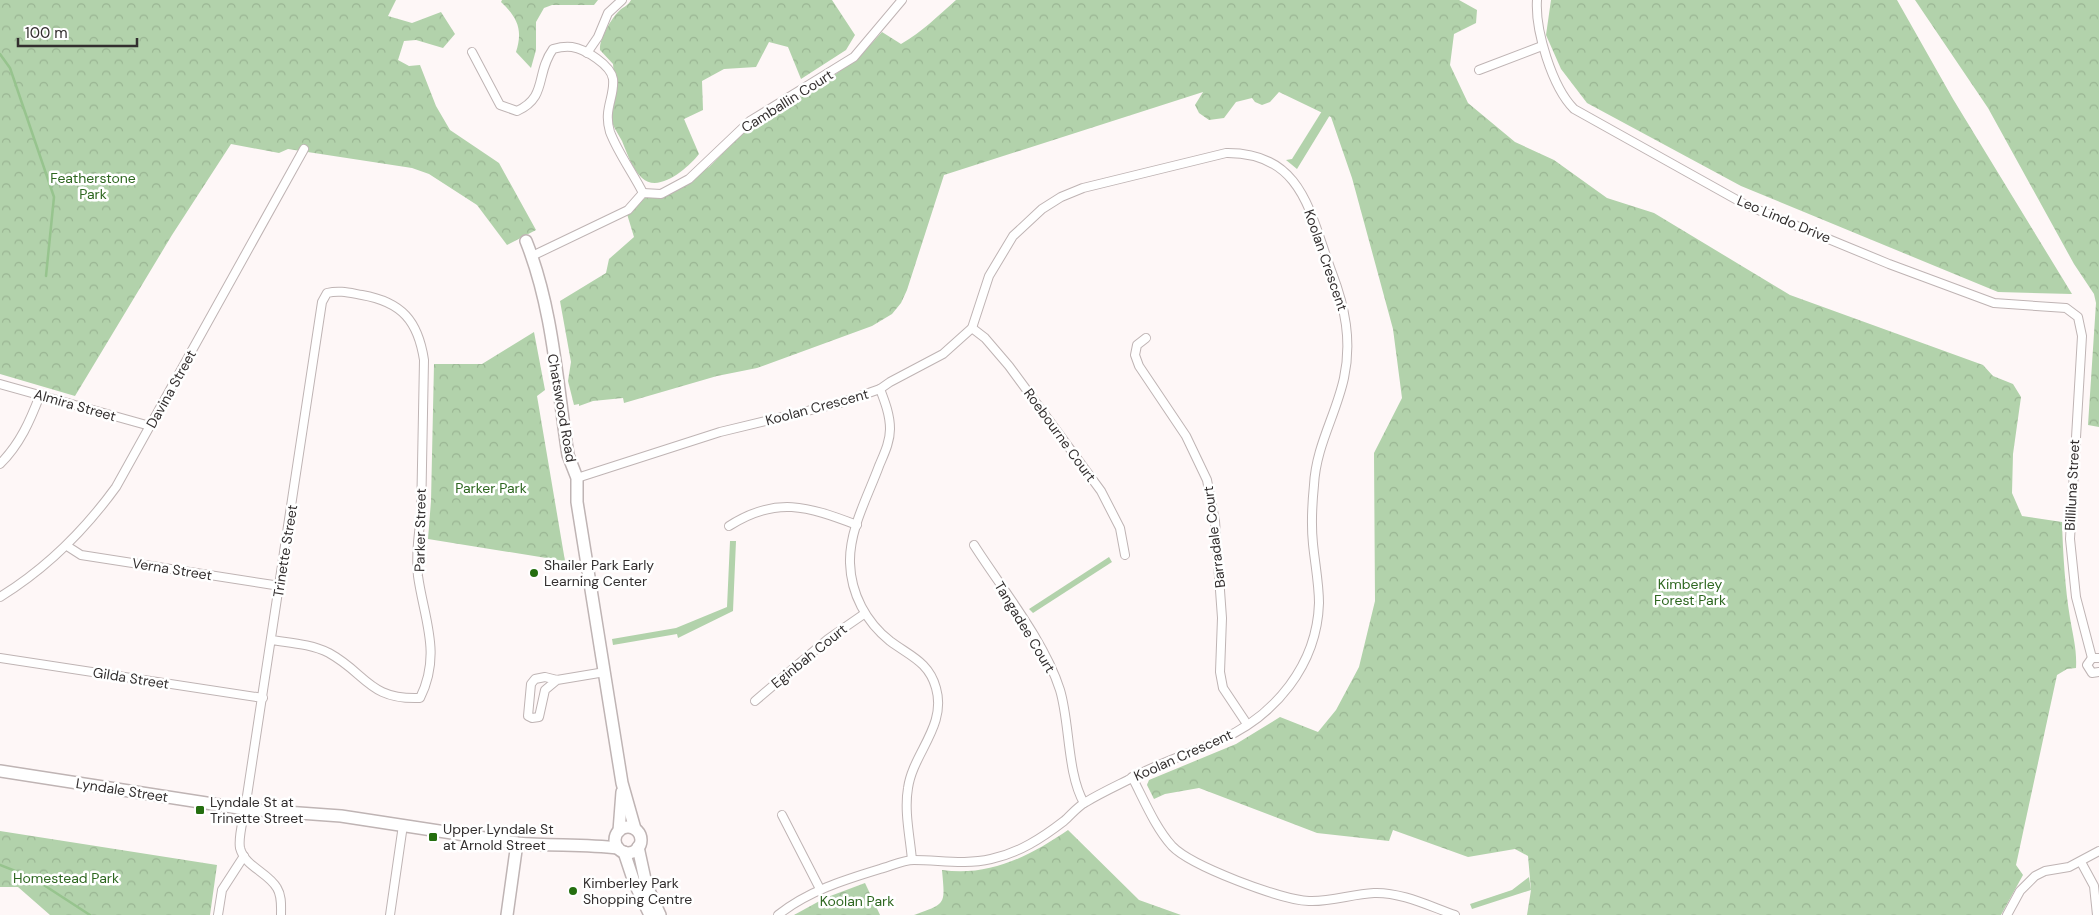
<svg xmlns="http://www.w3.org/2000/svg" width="2099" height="915" viewBox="0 0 2099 915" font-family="'DM Sans',sans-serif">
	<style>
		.grass { fill: #b2d2ab }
		.forest { fill: url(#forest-crowns) }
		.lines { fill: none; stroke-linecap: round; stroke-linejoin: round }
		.stream { stroke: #97c48e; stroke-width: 2.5 }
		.street-casing { stroke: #bfb4b4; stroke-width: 10 }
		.secondary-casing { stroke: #bfb4b4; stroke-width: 14 }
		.street { stroke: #fff; stroke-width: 8 }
		.secondary { stroke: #fff; stroke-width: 11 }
		.poi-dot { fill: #246e0f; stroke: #fff; stroke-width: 2 }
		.labels { text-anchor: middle; stroke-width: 5; stroke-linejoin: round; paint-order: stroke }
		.street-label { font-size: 14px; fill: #332f2f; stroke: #fff }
		.park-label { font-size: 14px; fill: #2e6720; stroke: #fff }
		.poi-label { font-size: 14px; fill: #332f2f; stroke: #fff; text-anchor: start }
	</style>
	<defs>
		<pattern id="forest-crowns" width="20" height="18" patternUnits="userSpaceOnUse" patternTransform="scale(1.25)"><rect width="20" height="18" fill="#b2d2ab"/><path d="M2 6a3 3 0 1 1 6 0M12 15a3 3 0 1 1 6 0" fill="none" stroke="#9ab593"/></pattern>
	</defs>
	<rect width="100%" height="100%" fill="#fef7f7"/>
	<g class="grass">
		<polygon points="1322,111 1330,115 1297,169 1286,160 1292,159"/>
		<polygon points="730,541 736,541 733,611 678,638 677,634 613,645 612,639 676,628 727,607"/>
		<polygon points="1109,557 1112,562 1033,613 1029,609"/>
		<polygon points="1529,877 1531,890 1472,909 1470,904 1512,890"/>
	</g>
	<g class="forest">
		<polygon points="0,0 396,0 388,16 412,23 441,12 455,34 443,48 416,40 404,41 398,60 409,66 420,65 436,106 450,130 499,163 536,230 507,245 477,205 429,174 412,168 288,149 279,153 231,144 172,235 75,396 0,374"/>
		<path d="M502,0H598L594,5H552L544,8L536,22V50L531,68L516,52C523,30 518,18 501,2Z"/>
		<path d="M631,0H832L855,35L846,50L801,79L788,47L769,42L756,67L724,69L702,81L703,110L684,119L699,154C689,167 659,194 642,178C632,169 627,153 622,141C618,133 610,123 610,113C608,97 615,80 613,64L600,50C599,39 611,19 619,11C624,6 628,6 631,0Z"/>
		<path d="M956,0H1459L1477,10L1476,23L1454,34L1450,65L1468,103L1515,142L1554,160L1607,198L1654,213L1790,295L1983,365L1993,376L2013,384L2021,397L2013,454L2012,493L2022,516L2062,522C2063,554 2065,587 2070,618C2073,636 2077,650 2076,668L2067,669L2057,675L2016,865L2023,875L2001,915H1527L1531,890L1528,856L1515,849L1468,857L1393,830L1389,841L1317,833L1199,788L1165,794L1154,799L1147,785L1149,780L1236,744L1280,717L1318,732L1336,710L1359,667L1375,601L1374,453L1402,398L1393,329L1352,178L1331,117L1279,92L1270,102L1262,105L1255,102L1252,98L1236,102L1224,118L1209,120L1199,113L1195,105L1203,92L944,175L907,290L901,303L892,314L872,326L757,368L717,376L624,403L623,398L593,401L579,406V404L574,405L568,381L571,362L560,301L606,273L609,259L634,237L627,214L646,197L659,198L709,167L744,132L769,113L833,76L860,56L882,32L901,44C922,32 939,15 956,0Z"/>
		<polygon points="1551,0 1897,0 1953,99 2072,294 1998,292 1741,186 1587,103 1561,69 1546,35"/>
		<polygon points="1915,0 2099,0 2099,427 2088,425 2096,303 2094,294 2074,264 1988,108"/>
		<polygon points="534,332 545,390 537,396 565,561 428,539 431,501 434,364 482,364"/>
		<path d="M1068,830L1139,900L1181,915H914C947,903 945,905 942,870C989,877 1030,856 1068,830Z"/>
		<polygon points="0,831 217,865 210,915 50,915 18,887 0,887"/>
		<polygon points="865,883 880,915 794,915 825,898"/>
	</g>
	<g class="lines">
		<g class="stream">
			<polyline points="0,54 10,68 54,197 46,276"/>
			<polyline points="0,865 33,878 90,915"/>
		</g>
		<g class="street-casing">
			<g id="street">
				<path d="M1537,0C1535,30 1552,87 1574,109L1746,205L1889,264L1994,303L2066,308L2078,317L2082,336L2070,539L2076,597L2092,658"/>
				<path d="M472,52L500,105L517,111C548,97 535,74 553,49C560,47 565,46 572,47C585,49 611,65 613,79C615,97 603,109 610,132C618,153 633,173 643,193"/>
				<polyline points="587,53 598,37 608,13 622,0"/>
				<polyline points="1479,70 1542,46"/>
				<polyline points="532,256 628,210 643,193 661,194 689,179 750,121 854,57 902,0"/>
				<polyline points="972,328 985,338 1009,366 1101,491 1120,528 1125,555"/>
				<polyline points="1146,338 1137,345 1135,355 1139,366 1186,436 1207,480 1215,521 1222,618 1220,672 1223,688 1247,724"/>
				<polyline points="0,384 150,426"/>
				<path d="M880,389C885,402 890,415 890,429C890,442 884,454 879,466C868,496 849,530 850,563C851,594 866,622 890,641C910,656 929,662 936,688C947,726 913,753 908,788C904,811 910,837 912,860"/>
				<path d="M0,464C20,444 30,421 40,395"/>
				<path d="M577,478L720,432L840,403L880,389L890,382L943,354L972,328L989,276L1013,236L1042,209L1061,197L1083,188L1226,153C1303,152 1310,214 1332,273C1345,307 1352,341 1344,378C1336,415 1316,446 1314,485C1312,505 1311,525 1313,544C1315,564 1319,584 1319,603C1317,665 1275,716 1220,740C1190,754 1157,763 1128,780C1114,787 1099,794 1086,802C1078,806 1071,815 1064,821C1042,838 1019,853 991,859C965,865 940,860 914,860C903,860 891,866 880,869C844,880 808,891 778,915"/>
				<path d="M729,526C776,496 807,506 857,525"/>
				<path d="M974,545C1002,589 1044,640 1060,690C1070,723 1067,774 1084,803"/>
				<polyline points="67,546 81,555 280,586"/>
				<path d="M0,597C47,568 84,531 116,487L304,149"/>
				<path d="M272,640C291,643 311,644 329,653C367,674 369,700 420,698C442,654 424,619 418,576C416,557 418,537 421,518L424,360C418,321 402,302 362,295C350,293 340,290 327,293L322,302L245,809C243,821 238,837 240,848C245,867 268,872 277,888C282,896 281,906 281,915"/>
				<polyline points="0,658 263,698"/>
				<polyline points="2099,658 2092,658 2087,665 2092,673 2099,672"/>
				<polyline points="557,680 545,690 539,717 532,718 528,716 531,684 535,679 545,677 557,680 605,672"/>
				<polyline points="755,701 828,639 864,614"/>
				<path d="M1132,777C1144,800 1155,827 1172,846C1191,866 1281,900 1309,901C1331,902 1352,894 1374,893C1401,892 1429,906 1455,915"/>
				<polyline points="782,815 820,889"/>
				<polyline points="2081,862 2094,886 2097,915"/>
				<polyline points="218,915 222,890 244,856"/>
				<polyline points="390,915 403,825"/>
				<polyline points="2007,915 2020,891 2035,876 2045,871 2069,867 2099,851"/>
			</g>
		</g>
		<g class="secondary-casing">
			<g id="secondary">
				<path d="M526,241C553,308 557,384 568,455L577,478V502L622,783L635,829"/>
				<path d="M0,771L245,809L341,816L517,843C551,846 584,844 618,848"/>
				<circle cx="628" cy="840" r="13"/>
				<polyline points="619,831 622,792"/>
				<polyline points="638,847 646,884 660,915"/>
				<polyline points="624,852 634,882 650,915"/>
				<polyline points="507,915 517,843"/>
			</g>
		</g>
		<use href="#street" class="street"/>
		<use href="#secondary" class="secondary"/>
	</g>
	<g class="poi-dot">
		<circle cx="534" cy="573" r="5"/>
		<rect x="195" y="805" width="10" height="10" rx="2.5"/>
		<rect x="428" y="832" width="10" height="10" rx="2.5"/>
		<circle cx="573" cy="891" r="5"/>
	</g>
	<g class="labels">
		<g class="street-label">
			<text transform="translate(787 101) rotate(-32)" y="5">Camballin Court</text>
			<text transform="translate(1784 219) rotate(23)" y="5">Leo Lindo Drive</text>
			<text transform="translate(1326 260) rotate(71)" y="5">Koolan Crescent</text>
			<text transform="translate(171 389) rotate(-61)" y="5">Davina Street</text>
			<text transform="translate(75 405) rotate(16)" y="5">Almira Street</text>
			<text transform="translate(817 407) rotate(-15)" y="5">Koolan Crescent</text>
			<text transform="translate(562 408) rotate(80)" y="5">Chatswood Road</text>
			<text transform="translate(1060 435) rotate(54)" y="5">Roebourne Court</text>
			<text transform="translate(2072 485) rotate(-87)" y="5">Billiluna Street</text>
			<text transform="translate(420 530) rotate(-89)" y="5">Parker Street</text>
			<text transform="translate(1214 537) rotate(-97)" y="5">Barradale Court</text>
			<text transform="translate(285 551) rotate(-81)" y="5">Trinette Street</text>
			<text transform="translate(172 569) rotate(9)" y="5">Verna Street</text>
			<text transform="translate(1025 627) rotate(59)" y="5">Tangadee Court</text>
			<text transform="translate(809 656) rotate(-39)" y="5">Eginbah Court</text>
			<text transform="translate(131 678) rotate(9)" y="5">Gilda Street</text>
			<text transform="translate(1183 755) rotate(-24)" y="5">Koolan Crescent</text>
			<text transform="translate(122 790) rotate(9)" y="5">Lyndale Street</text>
		</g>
		<g class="park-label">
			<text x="93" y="183">Featherstone<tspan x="93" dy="16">Park</tspan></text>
			<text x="491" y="493">Parker Park</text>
			<text x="1690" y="589">Kimberley<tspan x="1690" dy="16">Forest Park</tspan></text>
			<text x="66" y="883">Homestead Park</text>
			<text x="857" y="906">Koolan Park</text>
		</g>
		<g class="poi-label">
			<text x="544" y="570">Shailer Park Early<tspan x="544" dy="16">Learning Center</tspan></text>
			<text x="210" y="807">Lyndale St at<tspan x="210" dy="16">Trinette Street</tspan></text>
			<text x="443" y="834">Upper Lyndale St<tspan x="443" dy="16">at Arnold Street</tspan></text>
			<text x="583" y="888">Kimberley Park<tspan x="583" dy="16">Shopping Centre</tspan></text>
		</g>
	</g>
	<path d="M18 38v8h119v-8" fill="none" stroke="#332f2f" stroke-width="2.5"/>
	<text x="25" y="38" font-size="15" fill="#332f2f" stroke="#ffffff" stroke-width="4" paint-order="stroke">100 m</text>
</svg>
